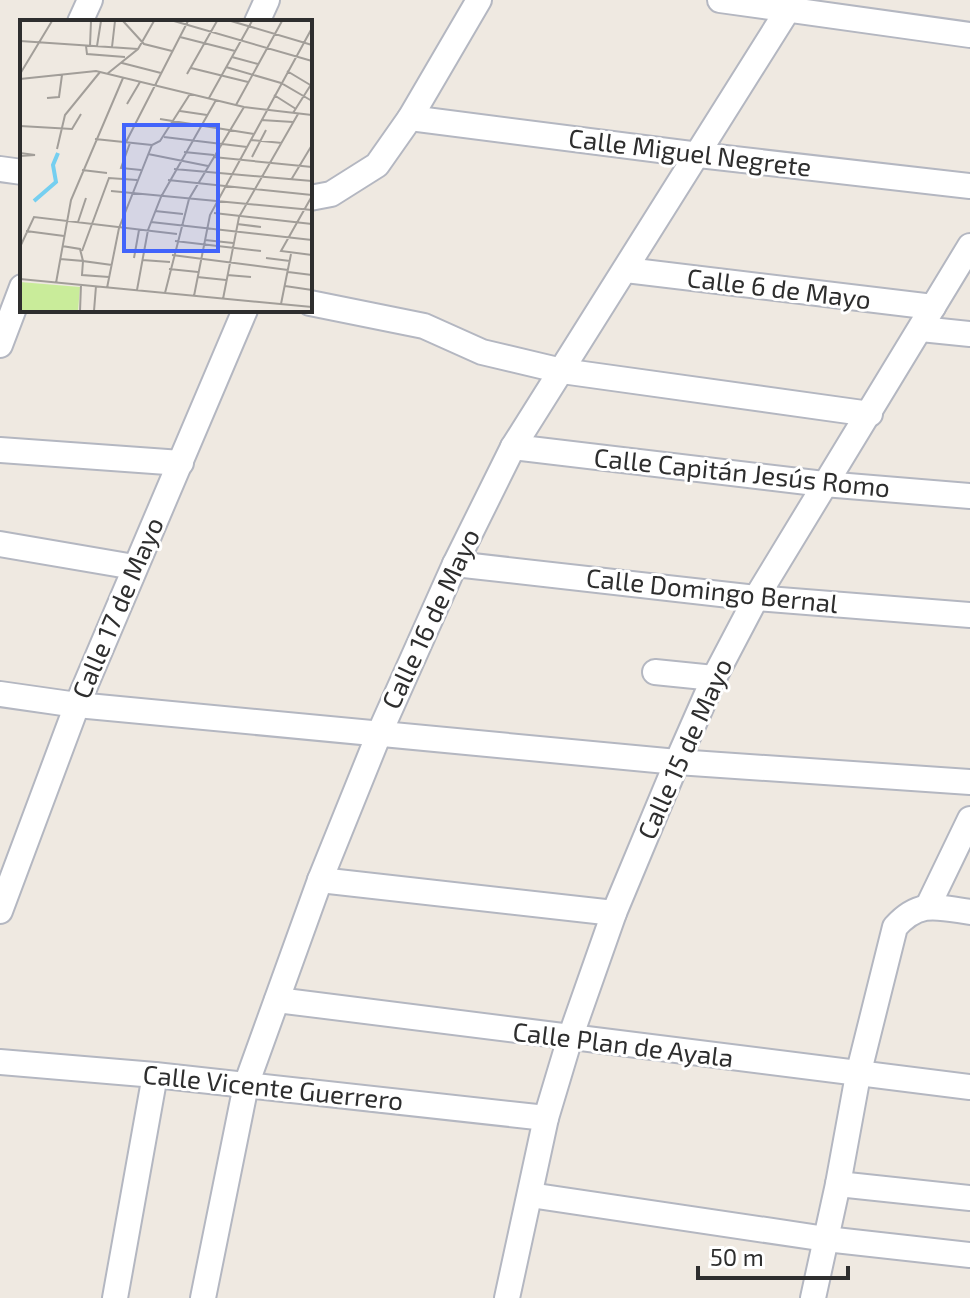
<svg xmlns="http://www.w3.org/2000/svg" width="970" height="1298" viewBox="0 0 970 1298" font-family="'Exo 2',sans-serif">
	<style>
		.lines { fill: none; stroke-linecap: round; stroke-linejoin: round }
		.minor-casing { stroke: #b4b7c1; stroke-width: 28 }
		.minor { stroke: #fff; stroke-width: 24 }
		.labels { text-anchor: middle; stroke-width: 6; stroke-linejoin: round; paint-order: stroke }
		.street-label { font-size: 26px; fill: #2e2e2e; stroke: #fff }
		.inset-river { fill: none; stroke: #75cff0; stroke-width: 4 }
		.inset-road { fill: none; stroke: #a29e99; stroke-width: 2 }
		.view { fill: #4264fb; fill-opacity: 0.15; stroke: #4264fb; stroke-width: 4 }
		.inset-edge { fill: none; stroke: #2e2e2e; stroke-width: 4 }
	</style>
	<rect width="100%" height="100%" fill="#efe9e1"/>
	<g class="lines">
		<g class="minor-casing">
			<g id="minor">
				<polyline points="720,0 970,35"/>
				<polyline points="80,22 90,0"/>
				<polyline points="257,22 267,0"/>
				<polyline points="410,118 699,155 970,186"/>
				<polyline points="0,169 22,172"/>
				<polyline points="310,198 331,194 377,165 410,118 479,0"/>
				<polyline points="626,270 933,307"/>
				<polyline points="310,303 424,326 482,352 562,371 870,414"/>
				<polyline points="921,329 970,334"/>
				<polyline points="0,345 22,287"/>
				<polyline points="513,447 824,484 970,496"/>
				<polyline points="0,450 181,463"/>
				<polyline points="0,544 134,567"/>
				<polyline points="455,564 756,598 970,615"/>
				<polyline points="655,672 714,678"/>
				<polyline points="0,694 77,705 677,762 970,782"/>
				<polyline points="320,880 614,913"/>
				<polyline points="928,906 970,819"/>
				<polyline points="0,911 77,705 245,310"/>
				<polyline points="277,1000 970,1087"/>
				<polyline points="0,1062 155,1075 546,1118"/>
				<polyline points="838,1184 970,1198"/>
				<polyline points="530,1195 826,1239 970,1255"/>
				<polyline points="115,1298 155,1075"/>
				<polyline points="203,1298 246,1085 320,880 379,734 455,564 513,447 794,0"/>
				<polyline points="507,1298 546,1118 570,1038 614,913 677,762 714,678 756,598 970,246"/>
				<path d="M813,1298L838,1184L858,1075L895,927C919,900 937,907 970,912"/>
			</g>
		</g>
		<use href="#minor" class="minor"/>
	</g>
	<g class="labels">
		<g class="street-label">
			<text transform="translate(690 153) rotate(7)" y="9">Calle Miguel Negrete</text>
			<text transform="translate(779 289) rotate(7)" y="9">Calle 6 de Mayo</text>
			<text transform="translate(742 473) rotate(6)" y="9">Calle Capitán Jesús Romo</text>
			<text transform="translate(712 591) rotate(6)" y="9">Calle Domingo Bernal</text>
			<text transform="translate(118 608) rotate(-67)" y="9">Calle 17 de Mayo</text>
			<text transform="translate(431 619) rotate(-65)" y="9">Calle 16 de Mayo</text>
			<text transform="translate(685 749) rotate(-66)" y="9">Calle 15 de Mayo</text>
			<text transform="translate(623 1045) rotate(7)" y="9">Calle Plan de Ayala</text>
			<text transform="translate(273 1088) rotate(6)" y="9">Calle Vicente Guerrero</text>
		</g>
	</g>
	<g transform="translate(20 20)">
		<rect width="292" height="292" fill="#efe9e1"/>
		<path d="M0,262L60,267L58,291H0Z" fill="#c9ec9a"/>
		<path class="inset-river" d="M14,181L36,162L33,145L38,133"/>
		<path class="inset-road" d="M103,1L124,24L152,31M154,1L292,41M211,1L292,25M160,17L215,31M0,21L118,29M66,26L67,34L105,37M70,26L71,1M77,26L81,1M92,27L95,1M212,37L238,44M102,43L141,53M206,47L261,63L292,81M171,48L228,62M267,51L292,66M0,54L32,1M87,54L118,29L134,1M167,54L197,1M0,59L76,51L224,87L292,95M254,75L276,89M27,78L39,77L42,55M189,78L232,1M107,84L120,62M216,85L262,1M160,91L187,95M273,93L292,63M140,99L234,114M241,100L273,102M0,106L52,109L61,94M144,117L227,127M75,119L132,125M231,120L262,123M106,122L168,1M110,123L101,148L121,150M37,129L45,95L80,52M164,132L194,135M0,133L15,135L0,136M128,134L188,146M193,137L292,147M232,137L246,110M154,149L292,161M62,150L87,153M148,160L292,175M271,160L292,125M91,171L292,190M292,176L261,231L292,235M135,191L163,194M194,193L292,204M58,202L66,178M131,202L292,220M217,204L241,207M6,211L44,216M185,220L213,223M155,221L241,231M42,226L60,229L63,241L92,245M0,227L14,197L157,214M62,231L89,158L117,160M152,235L268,250M114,238L119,210M246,238L270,241M40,239L63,241L62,255L89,257M122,240L150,242M149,249L178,252M268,252L292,255M207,255L231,257M177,257L206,260M0,259L292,287M36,263L51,180L103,58M265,266L292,270M87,268L99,208L132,125L140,121L170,74M117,270L128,210L141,177L196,80M145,273L169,179L224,87M174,276L190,195L292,8M203,279L219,197L278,94M261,284L271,234M60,291L61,265M74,291L76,266"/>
		<path class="view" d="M104,105H198V231H104Z"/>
		<rect width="292" height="292" class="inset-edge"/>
	</g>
	<path d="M698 1266v12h150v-12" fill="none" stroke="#2e2e2e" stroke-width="4"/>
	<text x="710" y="1266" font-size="24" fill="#2e2e2e" stroke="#ffffff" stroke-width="6" paint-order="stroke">50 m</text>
</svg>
